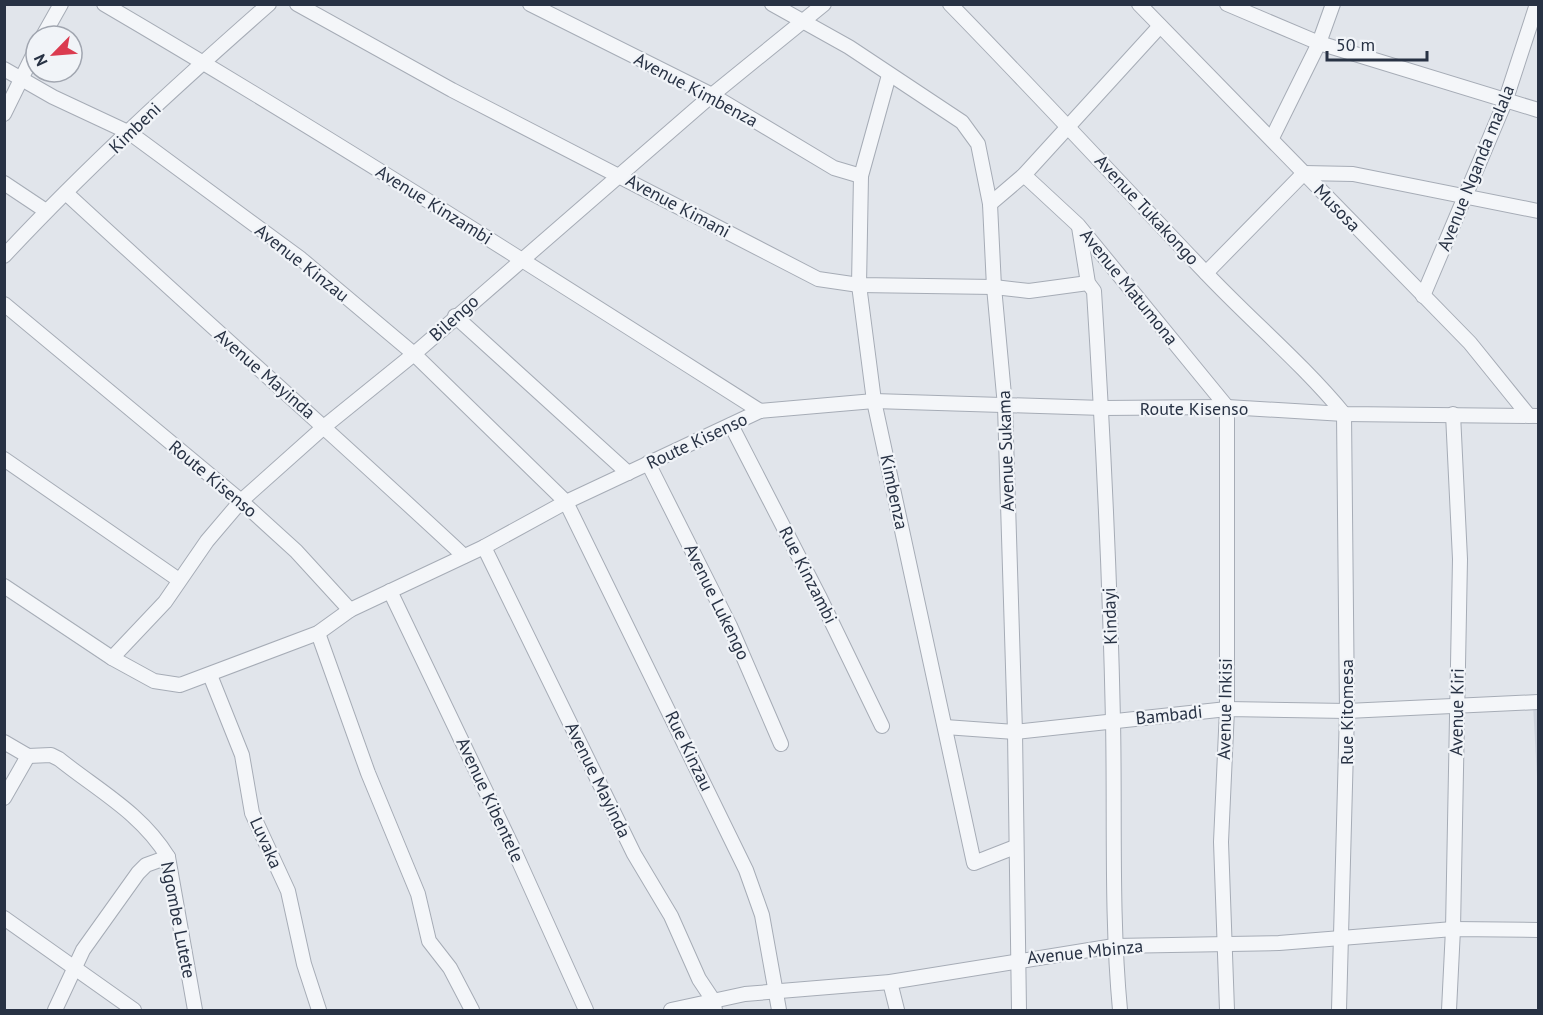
<svg xmlns="http://www.w3.org/2000/svg" width="1543" height="1015" viewBox="0 0 1543 1015" font-family="'PT Sans',sans-serif">
	<style>
		.built { fill: #cfd4dd }
		.lines { fill: none; stroke-linecap: round; stroke-linejoin: round }
		.minor-casing { stroke: #a6acb6; stroke-width: 16 }
		.minor { stroke: #f4f6f9; stroke-width: 14 }
		.labels { text-anchor: middle; stroke-width: 4.5; stroke-linejoin: round; paint-order: stroke }
		.street-label { font-size: 18px; fill: #283244; stroke: #f1f4f8 }
	</style>
	<rect width="100%" height="100%" fill="#e1e5eb"/>
	<polygon class="built" points="1533,705 1538,705 1538,794"/>
	<g class="lines">
		<g class="minor-casing">
			<g id="minor">
				<path d="M104,4C326,134 543,273 760,411"/>
				<polyline points="297,4 452,90 818,279 859,285 994,287 1029,291 1088,283"/>
				<polyline points="530,4 712,95 834,168 861,176"/>
				<polyline points="772,4 849,47 962,122 978,144 990,204 994,287 1005,406 1015,732 1019,1010"/>
				<path d="M950,4C1036,92 1119,182 1204,271C1250,320 1301,362 1344,414L1347,711L1339,1010"/>
				<polyline points="1139,4 1470,343 1529,416"/>
				<polyline points="1227,4 1319,43 1538,110"/>
				<polyline points="43,36 61,4"/>
				<polyline points="4,69 53,97 130,133 301,259 414,354 566,502 746,870 762,915 779,1010"/>
				<polyline points="889,75 861,176 859,285 874,401 974,863 1015,847"/>
				<polyline points="4,114 36,49"/>
				<polyline points="1272,138 1319,43 1333,4"/>
				<polyline points="1024,175 1078,225 1227,407 1227,709 1221,842 1227,1010"/>
				<polyline points="4,183 46,211"/>
				<path d="M66,193C198,315 333,434 464,556"/>
				<polyline points="990,204 1024,175 1160,26"/>
				<path d="M1079,227L1088,283L1094,291C1103,434 1110,577 1113,721C1115,818 1111,914 1120,1010"/>
				<path d="M4,256C87,167 178,84 269,4"/>
				<polyline points="1206,273 1304,173 1353,174 1538,211"/>
				<polyline points="1423,296 1505,102 1537,4"/>
				<polyline points="4,304 241,501 296,551 350,610"/>
				<polyline points="455,316 628,473"/>
				<polyline points="731,425 820,598 882,726"/>
				<polyline points="4,459 179,580"/>
				<polyline points="648,463 730,626 781,744"/>
				<polyline points="484,547 634,854 671,916 699,979 713,1000 715,1010"/>
				<polyline points="4,586 112,658 154,681 180,685 318,633 350,610 484,547 566,502 760,411 874,401 1103,408 1227,407 1344,414 1538,416"/>
				<polyline points="390,591 512,846 586,1010"/>
				<polyline points="318,633 368,773 418,894 429,941 450,968 472,1010"/>
				<polyline points="112,658 165,602 207,541 241,501 325,426 414,354 712,95 824,4"/>
				<polyline points="210,675 242,755 252,813 288,891 304,964 319,1010"/>
				<polyline points="945,727 1015,732 1227,709 1347,711 1538,702"/>
				<path d="M4,742L28,756L51,755L59,759C99,791 141,813 168,857L195,1010"/>
				<polyline points="4,798 28,756"/>
				<polyline points="4,918 134,1010"/>
				<polyline points="890,982 897,1010"/>
				<polyline points="55,1010 83,950 138,873 146,865 168,857"/>
				<polyline points="671,1010 745,994 890,982 1114,946 1279,943 1453,929 1538,930"/>
				<polyline points="1449,1010 1453,929 1460,559 1453,414"/>
			</g>
		</g>
		<use href="#minor" class="minor"/>
	</g>
	<g class="labels">
		<g class="street-label">
			<text transform="translate(696 90) rotate(28)" y="6">Avenue Kimbenza</text>
			<text transform="translate(135 128) rotate(-44)" y="6">Kimbeni</text>
			<text transform="translate(1476 168) rotate(-68)" y="6">Avenue Nganda malala</text>
			<text transform="translate(434 205) rotate(32)" y="6">Avenue Kinzambi</text>
			<text transform="translate(678 206) rotate(28)" y="6">Avenue Kimani</text>
			<text transform="translate(1337 208) rotate(46)" y="6">Musosa</text>
			<text transform="translate(1147 210) rotate(47)" y="6">Avenue Tukakongo</text>
			<text transform="translate(302 263) rotate(38)" y="6">Avenue Kinzau</text>
			<text transform="translate(1129 287) rotate(51)" y="6">Avenue Matumona</text>
			<text transform="translate(454 318) rotate(-42)" y="6">Bilengo</text>
			<text transform="translate(265 374) rotate(41)" y="6">Avenue Mayinda</text>
			<text x="1194" y="415">Route Kisenso</text>
			<text transform="translate(697 441) rotate(-25)" y="6">Route Kisenso</text>
			<text transform="translate(1006 451) rotate(-92)" y="6">Avenue Sukama</text>
			<text transform="translate(213 479) rotate(40)" y="6">Route Kisenso</text>
			<text transform="translate(894 492) rotate(78)" y="6">Kimbenza</text>
			<text transform="translate(808 575) rotate(63)" y="6">Rue Kinzambi</text>
			<text transform="translate(717 602) rotate(64)" y="6">Avenue Lukengo</text>
			<text transform="translate(1110 616) rotate(-92)" y="6">Kindayi</text>
			<text transform="translate(1225 709) rotate(-89)" y="6">Avenue Inkisi</text>
			<text transform="translate(1347 712) rotate(-90)" y="6">Rue Kitomesa</text>
			<text transform="translate(1457 712) rotate(-89)" y="6">Avenue Kiri</text>
			<text transform="translate(1169 715) rotate(-6)" y="6">Bambadi</text>
			<text transform="translate(689 751) rotate(64)" y="6">Rue Kinzau</text>
			<text transform="translate(598 780) rotate(64)" y="6">Avenue Mayinda</text>
			<text transform="translate(490 800) rotate(65)" y="6">Avenue Kibentele</text>
			<text transform="translate(266 843) rotate(66)" y="6">Luvaka</text>
			<text transform="translate(178 920) rotate(79)" y="6">Ngombe Lutete</text>
			<text transform="translate(1085 952) rotate(-6)" y="6">Avenue Mbinza</text>
		</g>
	</g>
	<rect width="1543" height="1015" fill="none" stroke="#283244" stroke-width="12"/>
	<g transform="translate(54 54) rotate(245)"><circle r="28" fill="#f1f4f8" stroke="#a1a6b0" stroke-width="1.5"/>
	<path d="M0-4.5L10 22L0 15L-10 22Z" fill="#db3b50"/>
	<text y="-9" font-size="16" font-weight="bold" text-anchor="middle" fill="#283244">N</text>
	</g>
	<path d="M1327 51v9h100v-9" fill="none" stroke="#283244" stroke-width="3"/>
	<text x="1336" y="51" font-size="18" fill="#283244" stroke="#f1f4f8" stroke-width="4.5" paint-order="stroke">50 m</text>
</svg>
